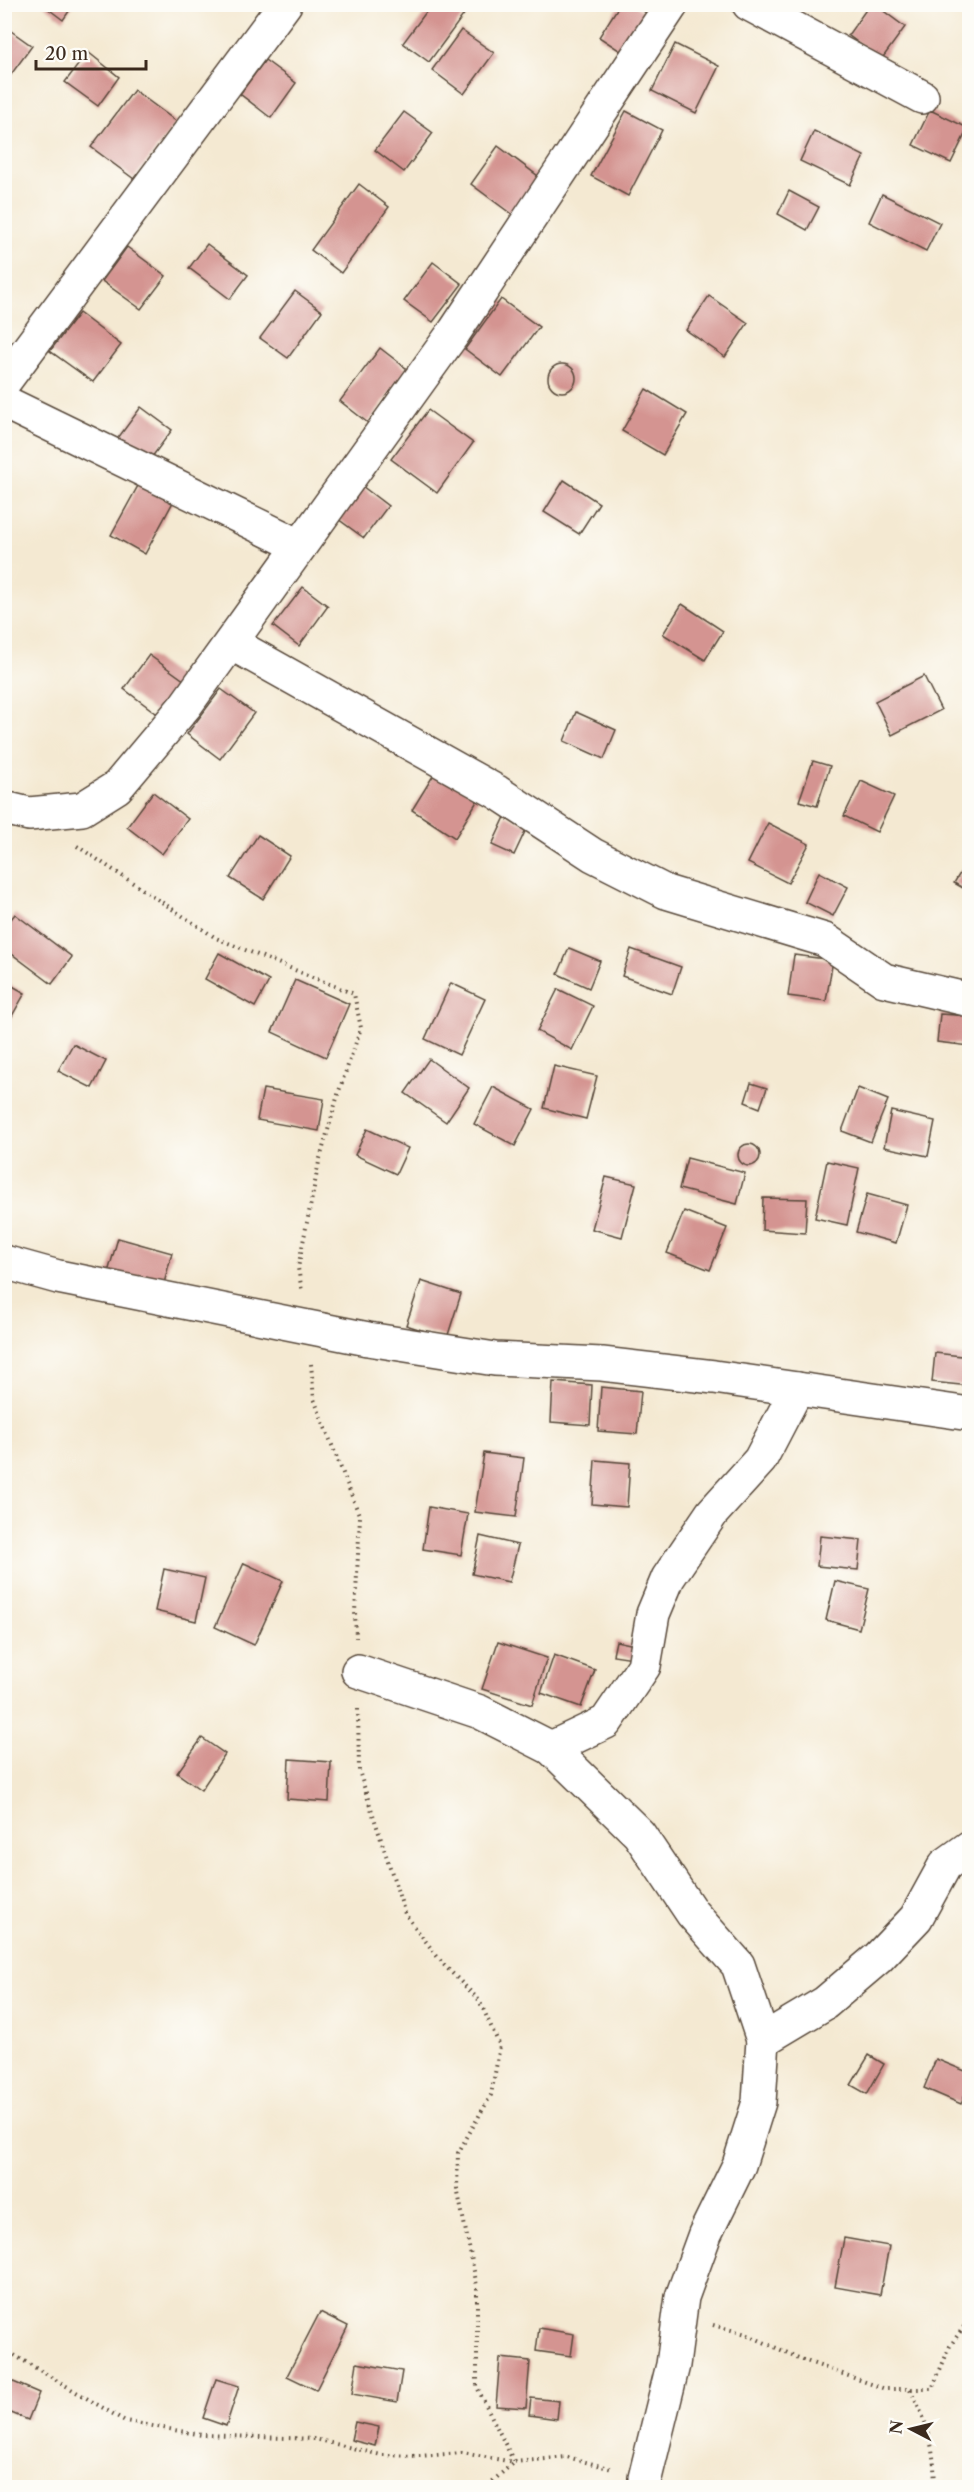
<svg xmlns="http://www.w3.org/2000/svg" width="974" height="2492" viewBox="0 0 974 2492" font-family="'Libre Caslon Text',serif">
	<style>
		.building { fill: #d49491 }
		.lines { fill: none; stroke-linecap: round; stroke-linejoin: round }
		.minor-casing { stroke: #574739; stroke-width: 36 }
		.path { stroke: #574739; stroke-width: 4; stroke-dasharray: 1.5 4.5; stroke-linecap: butt }
		.minor { stroke: #fff; stroke-width: 33 }
	</style>
	<rect width="100%" height="100%" fill="#fdfcf7"/>
	<filter id="ink" filterUnits="userSpaceOnUse"><feTurbulence type="fractalNoise" baseFrequency=".0167" numOctaves="2"/><feDisplacementMap in="SourceGraphic" scale="12" xChannelSelector="R" yChannelSelector="G"/><feConvolveMatrix kernelMatrix="1 2 1 2 8 2 1 2 1" color-interpolation-filters="sRGB"/></filter>
	<filter id="wash" filterUnits="userSpaceOnUse"><feTurbulence type="fractalNoise" baseFrequency=".008" numOctaves="4" result="noise"/><feDisplacementMap in="SourceGraphic" scale="24" xChannelSelector="R" yChannelSelector="G"/><feGaussianBlur stdDeviation="1.35" result="paint"/><feColorMatrix in="noise" values="0 0 0 0 0 0 0 0 0 0 0 0 0 0 0 0 0 1.4 0 .05"/><feComposite in="paint" operator="in"/></filter>
	<g filter="url(#wash)">
		<rect width="100%" height="100%" fill="#f4e9d2"/>
		<g id="blocks">
			<g class="building">
				<polygon points="42,4 74,4 63,20"/>
				<polygon points="432,4 453,4 465,13 429,62 403,43"/>
				<polygon points="620,4 633,4 655,19 631,58 599,37"/>
				<polygon points="870,4 874,4 905,27 881,60 848,35"/>
				<polygon points="4,26 32,46 4,84"/>
				<polygon points="461,30 494,53 464,94 432,70"/>
				<polygon points="675,44 719,66 696,113 652,91"/>
				<polygon points="88,52 119,77 98,106 65,82"/>
				<polygon points="265,60 296,83 271,118 240,94"/>
				<polygon points="134,90 177,122 134,179 91,147"/>
				<polygon points="930,110 968,128 951,163 913,145"/>
				<polygon points="626,111 662,130 628,196 591,176"/>
				<polygon points="404,112 433,133 404,172 375,150"/>
				<polygon points="814,131 864,156 850,185 800,161"/>
				<polygon points="498,146 542,179 514,216 471,184"/>
				<polygon points="359,184 389,207 341,273 311,250"/>
				<polygon points="789,191 819,207 807,230 778,214"/>
				<polygon points="882,194 940,223 926,251 869,222"/>
				<polygon points="207,244 248,275 230,299 189,268"/>
				<polygon points="127,247 166,276 141,309 102,281"/>
				<polygon points="433,262 462,284 433,322 404,301"/>
				<polygon points="295,291 322,311 288,358 260,338"/>
				<polygon points="709,296 748,323 725,357 686,330"/>
				<polygon points="501,299 539,327 502,377 465,349"/>
				<polygon points="79,313 121,345 93,382 50,351"/>
				<polygon points="380,348 407,369 368,423 340,401"/>
				<circle cx="562" cy="378" r="14"/>
				<polygon points="646,389 687,414 663,455 622,431"/>
				<polygon points="141,407 172,430 149,461 118,438"/>
				<polygon points="428,410 473,443 437,493 391,459"/>
				<polygon points="564,480 599,503 579,534 544,512"/>
				<polygon points="358,483 388,506 364,538 334,516"/>
				<polygon points="139,484 173,502 145,554 111,535"/>
				<polygon points="303,587 328,606 299,646 273,626"/>
				<polygon points="682,604 723,631 705,660 663,634"/>
				<polygon points="149,655 185,681 160,716 124,689"/>
				<polygon points="924,676 941,710 892,735 875,701"/>
				<polygon points="221,689 254,713 220,759 187,734"/>
				<polygon points="576,712 616,730 604,759 564,741"/>
				<polygon points="813,761 830,766 817,806 799,801"/>
				<polygon points="436,771 479,798 455,838 412,810"/>
				<polygon points="861,781 894,796 877,832 844,816"/>
				<polygon points="153,792 188,819 162,854 127,827"/>
				<polygon points="506,815 528,825 514,855 492,845"/>
				<polygon points="768,823 809,844 788,883 748,863"/>
				<polygon points="258,835 290,856 263,899 230,878"/>
				<polygon points="970,857 970,892 954,883"/>
				<polygon points="819,872 848,887 833,916 805,902"/>
				<polygon points="15,914 72,957 52,984 4,948 4,928"/>
				<polygon points="569,948 600,961 589,988 558,974"/>
				<polygon points="631,949 681,967 672,994 622,976"/>
				<polygon points="219,953 269,981 255,1007 205,979"/>
				<polygon points="794,955 833,960 826,1001 788,996"/>
				<polygon points="295,980 349,1004 326,1057 272,1032"/>
				<polygon points="451,983 485,999 459,1055 425,1039"/>
				<polygon points="9,984 25,993 4,1030 4,992"/>
				<polygon points="558,989 593,1006 572,1050 537,1031"/>
				<polygon points="940,1014 970,1016 970,1046 937,1042"/>
				<polygon points="73,1044 106,1061 92,1088 58,1071"/>
				<polygon points="429,1059 469,1088 446,1122 405,1093"/>
				<polygon points="554,1066 597,1076 586,1119 544,1108"/>
				<polygon points="751,1083 767,1088 760,1108 745,1102"/>
				<polygon points="493,1087 534,1109 515,1146 474,1124"/>
				<polygon points="858,1088 888,1100 871,1142 842,1131"/>
				<polygon points="263,1089 324,1099 319,1131 257,1120"/>
				<polygon points="891,1111 935,1121 928,1156 884,1147"/>
				<polygon points="367,1129 408,1148 396,1174 355,1155"/>
				<circle cx="749" cy="1155" r="11"/>
				<polygon points="687,1158 745,1173 737,1204 679,1189"/>
				<polygon points="827,1161 859,1168 847,1225 815,1218"/>
				<polygon points="606,1177 636,1184 622,1237 592,1229"/>
				<polygon points="867,1194 907,1205 896,1243 856,1232"/>
				<polygon points="763,1198 807,1199 805,1233 762,1230"/>
				<polygon points="684,1211 727,1228 710,1270 667,1253"/>
				<polygon points="118,1238 172,1253 162,1291 107,1276"/>
				<polygon points="421,1281 461,1294 447,1338 406,1325"/>
				<polygon points="935,1353 970,1357 970,1386 932,1382"/>
				<polygon points="553,1382 592,1385 590,1425 551,1422"/>
				<polygon points="601,1387 641,1391 637,1434 598,1431"/>
				<polygon points="484,1453 524,1458 516,1517 475,1512"/>
				<polygon points="595,1460 630,1463 627,1507 592,1504"/>
				<polygon points="429,1507 468,1514 461,1555 423,1549"/>
				<polygon points="480,1536 518,1545 509,1582 472,1574"/>
				<polygon points="820,1536 861,1540 858,1570 817,1566"/>
				<polygon points="244,1563 283,1581 254,1645 215,1627"/>
				<polygon points="164,1569 205,1578 196,1621 155,1611"/>
				<polygon points="835,1581 869,1589 859,1629 826,1620"/>
				<polygon points="616,1641 635,1645 633,1658 613,1655"/>
				<polygon points="498,1642 547,1658 532,1705 482,1689"/>
				<polygon points="554,1655 595,1670 581,1707 541,1693"/>
				<polygon points="202,1738 225,1754 201,1790 177,1773"/>
				<polygon points="289,1759 331,1762 329,1802 287,1799"/>
				<polygon points="869,2055 884,2064 867,2094 851,2085"/>
				<polygon points="936,2059 970,2073 970,2083 961,2104 924,2088"/>
				<polygon points="844,2238 889,2246 880,2295 835,2287"/>
				<polygon points="320,2312 348,2326 316,2390 287,2376"/>
				<polygon points="539,2328 574,2334 571,2356 536,2351"/>
				<polygon points="500,2358 530,2361 526,2408 496,2406"/>
				<polygon points="357,2363 402,2371 397,2402 352,2394"/>
				<polygon points="216,2379 239,2386 226,2426 203,2418"/>
				<polygon points="11,2381 39,2393 28,2420 4,2410 4,2396"/>
				<polygon points="531,2398 559,2401 557,2419 529,2415"/>
				<polygon points="355,2422 379,2427 375,2446 351,2440"/>
			</g>
		</g>
	</g>
	<g filter="url(#ink)">
		<use href="#blocks" fill-opacity="0" stroke="#574739" stroke-width="1.5"/>
		<g class="lines">
			<g class="minor-casing">
				<g id="minor">
					<polyline points="749,4 922,97"/>
					<polyline points="4,382 285,4"/>
					<polyline points="4,402 300,546"/>
					<polyline points="231,643 497,792 593,855 666,892 825,940 884,980 970,1000"/>
					<polyline points="4,808 29,814 82,809 117,787 185,706 455,331 672,4"/>
					<polyline points="4,1262 58,1277 368,1339 495,1359 602,1364 714,1377 970,1414"/>
					<polyline points="358,1671 480,1712 551,1748 639,1834 692,1913 738,1965 763,2040 759,2102 739,2165 705,2234 682,2297 673,2365 645,2478"/>
					<polyline points="551,1748 606,1722 644,1666 653,1614 668,1578 712,1513 760,1460 797,1389"/>
					<polyline points="763,2040 825,2003 878,1958 916,1918 945,1865 970,1847"/>
				</g>
			</g>
			<g class="path">
				<polyline points="77,846 216,938 354,994 361,1028 339,1091 319,1162 298,1268 302,1291"/>
				<polyline points="311,1364 314,1399 360,1517 355,1612 356,1638"/>
				<polyline points="358,1709 359,1771 405,1914 443,1964 479,2000 500,2046 491,2095 458,2153 457,2188 477,2286 477,2387 514,2462 485,2488"/>
				<polyline points="713,2325 746,2334 803,2360 885,2389 932,2389 950,2346 970,2318"/>
				<polyline points="4,2349 125,2421 202,2435 315,2439 381,2455 419,2456 462,2453 514,2462 567,2457 612,2469"/>
				<path d="M910,2389C929,2426 934,2445 935,2488"/>
			</g>
			<use href="#minor" class="minor"/>
		</g>
	</g>
	<rect width="974" height="2492" fill="none" stroke="#fdfcf7" stroke-width="24"/>
	<g transform="translate(911 2429) rotate(277)" stroke="#fdfcf7" stroke-width="4.5" paint-order="stroke">
	<path d="M0-4.5L10 22L0 15L-10 22Z" fill="#3b2a1e"/>
	<text y="-9" font-size="16" font-weight="bold" text-anchor="middle" fill="#3b2a1e">N</text>
	</g>
	<path d="M36 60v9h110v-9" fill="none" stroke="#3b2a1e" stroke-width="3"/>
	<text x="45" y="60" font-size="18" fill="#3b2a1e" stroke="#fdfcf7" stroke-width="4.5" paint-order="stroke">20 m</text>
</svg>
